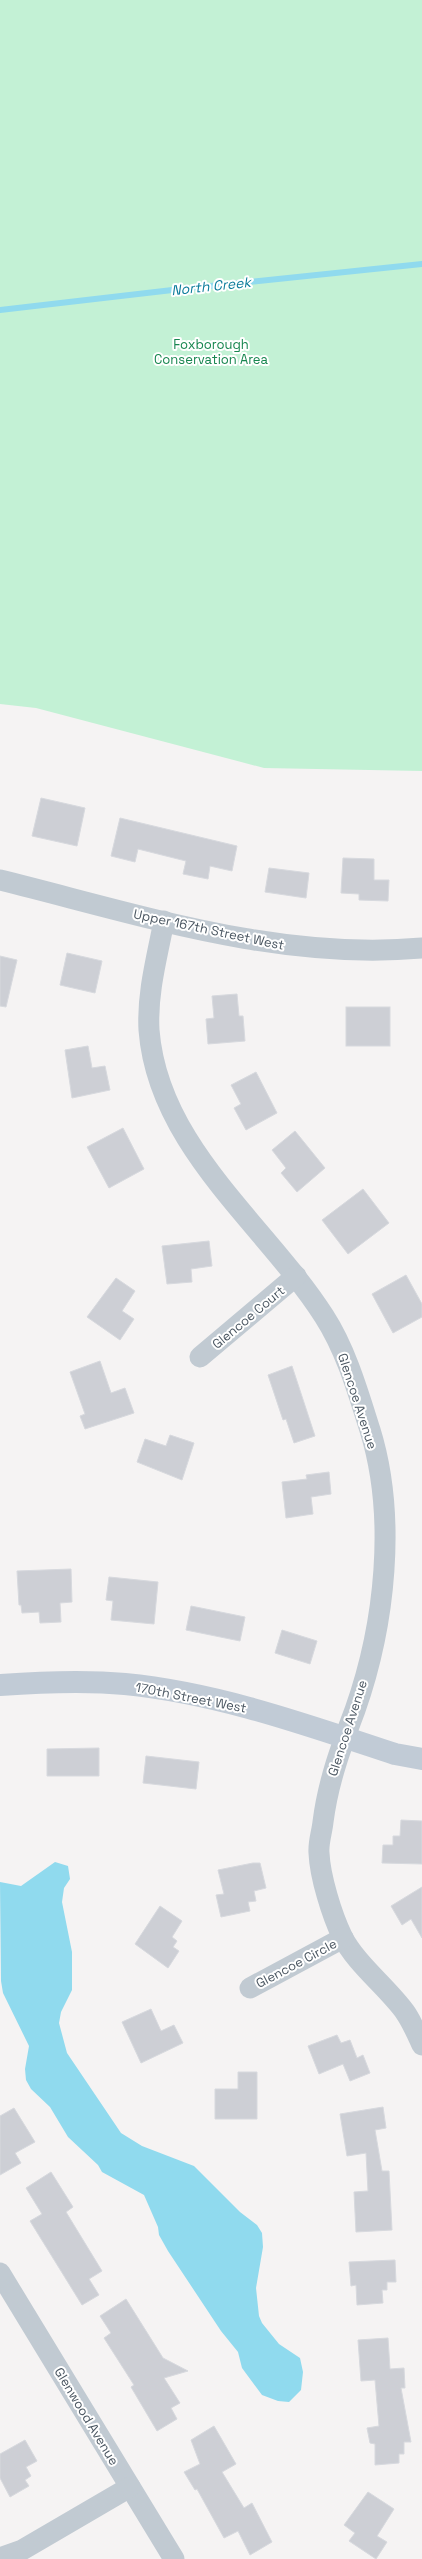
<svg xmlns="http://www.w3.org/2000/svg" width="422" height="2559" viewBox="0 0 422 2559" font-family="'Space Grotesk',sans-serif">
	<style>
		.green { fill: #c3f1d5 }
		.water { fill: #90daee }
		.lines { fill: none; stroke-linecap: round; stroke-linejoin: round }
		.stream { stroke: #90daee; stroke-width: 6 }
		.building { fill: #cdcfd5; stroke: #d7d9de }
		.street { stroke: #c1cad2; stroke-width: 21 }
		.secondary { stroke: #c1cbd6; stroke-width: 22 }
		.labels { text-anchor: middle; stroke-width: 4; stroke-linejoin: round; paint-order: stroke }
		.park-label { font-size: 13px; fill: #17864f; stroke: #fff }
		.street-label { font-size: 13px; fill: #4a5661; stroke: #fff }
		.water-label { font-size: 14px; font-style: italic; fill: #0c7c9b; stroke: #fff }
	</style>
	<rect width="100%" height="100%" fill="#f5f3f3"/>
	<polygon class="green" points="0,0 422,0 422,771 264,768 36,708 0,704"/>
	<polygon class="water" points="55,1862 68,1866 70,1879 64,1888 62,1902 72,1952 72,1990 61,2012 59,2023 67,2053 121,2133 142,2146 194,2166 240,2212 257,2225 262,2233 263,2247 256,2288 259,2316 262,2323 279,2344 300,2358 303,2372 301,2390 289,2402 278,2401 262,2395 242,2368 238,2352 221,2331 168,2251 159,2235 158,2227 144,2195 102,2172 98,2165 68,2137 50,2107 31,2089 26,2080 25,2069 29,2046 3,1993 1,1981 0,1882 21,1886"/>
	<g class="lines">
		<polyline class="stream" points="0,310 181,289 422,264"/>
	</g>
	<g class="building">
		<polygon points="41,798 85,808 77,846 32,836"/>
		<polygon points="120,818 237,846 232,871 210,866 208,879 183,874 186,861 138,849 135,862 111,856"/>
		<polygon points="343,858 374,859 374,880 389,880 388,901 359,900 359,894 341,893"/>
		<polygon points="269,868 309,873 306,898 265,892"/>
		<polygon points="67,953 102,961 95,993 60,985"/>
		<polygon points="0,956 17,960 6,1007 0,1006"/>
		<polygon points="237,994 239,1016 243,1016 245,1041 208,1044 206,1019 214,1018 212,996"/>
		<rect x="346" y="1007" width="44" height="39"/>
		<polygon points="88,1046 92,1068 105,1066 110,1090 72,1098 65,1050"/>
		<polygon points="256,1072 277,1113 246,1130 234,1108 241,1104 231,1085"/>
		<polygon points="123,1128 144,1169 109,1188 87,1147"/>
		<polygon points="295,1131 325,1168 297,1192 281,1173 286,1168 272,1150"/>
		<polygon points="363,1189 389,1223 348,1254 322,1220"/>
		<polygon points="209,1241 212,1266 191,1269 192,1282 167,1284 162,1246"/>
		<polygon points="406,1275 422,1304 422,1317 393,1333 372,1294"/>
		<polygon points="116,1278 135,1291 122,1311 134,1319 120,1340 87,1317"/>
		<polygon points="100,1361 111,1393 125,1388 134,1413 85,1429 80,1416 85,1414 70,1372"/>
		<polygon points="292,1366 315,1436 294,1443 286,1419 283,1420 268,1375"/>
		<polygon points="170,1435 194,1443 182,1480 137,1462 145,1439 166,1446"/>
		<polygon points="329,1472 331,1494 311,1497 313,1514 286,1518 282,1482 307,1479 306,1475"/>
		<polygon points="71,1569 72,1602 60,1603 61,1622 40,1623 39,1612 22,1613 21,1605 19,1605 17,1571"/>
		<polygon points="109,1577 158,1582 154,1624 111,1620 113,1601 106,1600"/>
		<polygon points="191,1606 245,1617 240,1641 186,1630"/>
		<polygon points="282,1630 317,1641 310,1664 275,1653"/>
		<polygon points="99,1748 99,1776 47,1776 47,1749"/>
		<polygon points="146,1756 199,1762 196,1789 143,1783"/>
		<polygon points="401,1820 422,1821 422,1864 382,1863 383,1845 393,1845 393,1836 400,1836"/>
		<polygon points="253,1863 260,1863 266,1888 254,1891 256,1901 248,1902 250,1911 221,1917 216,1895 224,1894 218,1870"/>
		<polygon points="422,1887 422,1938 411,1919 402,1925 391,1906"/>
		<polygon points="160,1906 182,1921 172,1937 177,1941 173,1947 179,1951 168,1968 135,1944"/>
		<polygon points="151,2009 161,2031 174,2025 183,2043 141,2063 122,2022"/>
		<polygon points="337,2035 341,2043 350,2040 357,2058 363,2055 370,2073 350,2081 343,2064 319,2074 308,2046"/>
		<polygon points="238,2072 257,2072 257,2119 215,2119 215,2089 238,2089"/>
		<polygon points="383,2107 386,2128 375,2130 382,2171 389,2171 392,2230 356,2232 354,2192 368,2191 366,2153 347,2156 340,2114"/>
		<polygon points="14,2108 35,2142 15,2153 21,2163 0,2175 0,2116"/>
		<polygon points="51,2172 73,2207 66,2212 102,2271 89,2279 99,2295 82,2305 30,2221 42,2214 26,2188"/>
		<polygon points="395,2260 396,2282 387,2282 387,2290 382,2290 383,2303 357,2305 356,2285 351,2286 349,2262"/>
		<polygon points="126,2299 163,2358 188,2371 164,2378 180,2403 171,2408 177,2419 157,2431 131,2387 134,2385 104,2338 111,2333 100,2316"/>
		<polygon points="388,2338 390,2369 404,2368 405,2388 401,2388 411,2442 404,2442 404,2454 399,2454 399,2463 375,2465 375,2444 370,2443 367,2428 379,2426 375,2380 361,2381 358,2340"/>
		<polygon points="214,2426 236,2464 222,2472 244,2508 252,2503 272,2542 250,2555 238,2531 224,2538 197,2489 195,2490 184,2472 200,2464 191,2440"/>
		<polygon points="25,2440 37,2461 26,2467 31,2476 25,2480 29,2486 10,2497 0,2478 0,2454"/>
		<polygon points="368,2492 394,2509 377,2536 387,2542 376,2559 349,2541 355,2533 344,2525"/>
	</g>
	<g class="lines">
		<g class="street">
			<path d="M0,880C138,914 278,961 422,948"/>
			<path d="M164,921C157,957 147,993 149,1030C158,1147 265,1224 324,1316C346,1350 358,1392 370,1430C397,1517 385,1625 355,1710C341,1747 328,1782 323,1822C322,1832 318,1843 319,1853C320,1877 332,1915 342,1936C356,1964 387,1987 405,2012C412,2022 417,2034 422,2045"/>
			<polyline points="200,1357 296,1276"/>
			<polyline points="250,1988 343,1938"/>
			<polyline points="0,2273 174,2559"/>
			<polyline points="0,2558 22,2550 130,2487"/>
		</g>
		<path class="secondary" d="M0,1685C41,1682 84,1680 125,1684C218,1693 307,1725 395,1754L422,1759"/>
	</g>
	<g class="labels">
		<g class="park-label">
			<text x="211" y="349">Foxborough<tspan x="211" dy="15">Conservation Area</tspan></text>
		</g>
		<g class="street-label">
			<text transform="translate(209 929) rotate(12)" y="5">Upper 167th Street West</text>
			<text transform="translate(248 1317) rotate(-40)" y="5">Glencoe Court</text>
			<text transform="translate(358 1401) rotate(72)" y="5">Glencoe Avenue</text>
			<text transform="translate(191 1697) rotate(11)" y="5">170th Street West</text>
			<text transform="translate(347 1728) rotate(-72)" y="5">Glencoe Avenue</text>
			<text transform="translate(296 1963) rotate(-28)" y="5">Glencoe Circle</text>
			<text transform="translate(87 2416) rotate(59)" y="5">Glenwood Avenue</text>
		</g>
		<g class="water-label">
			<text transform="translate(211 286) rotate(-6)" y="5">North Creek</text>
		</g>
	</g>
</svg>
